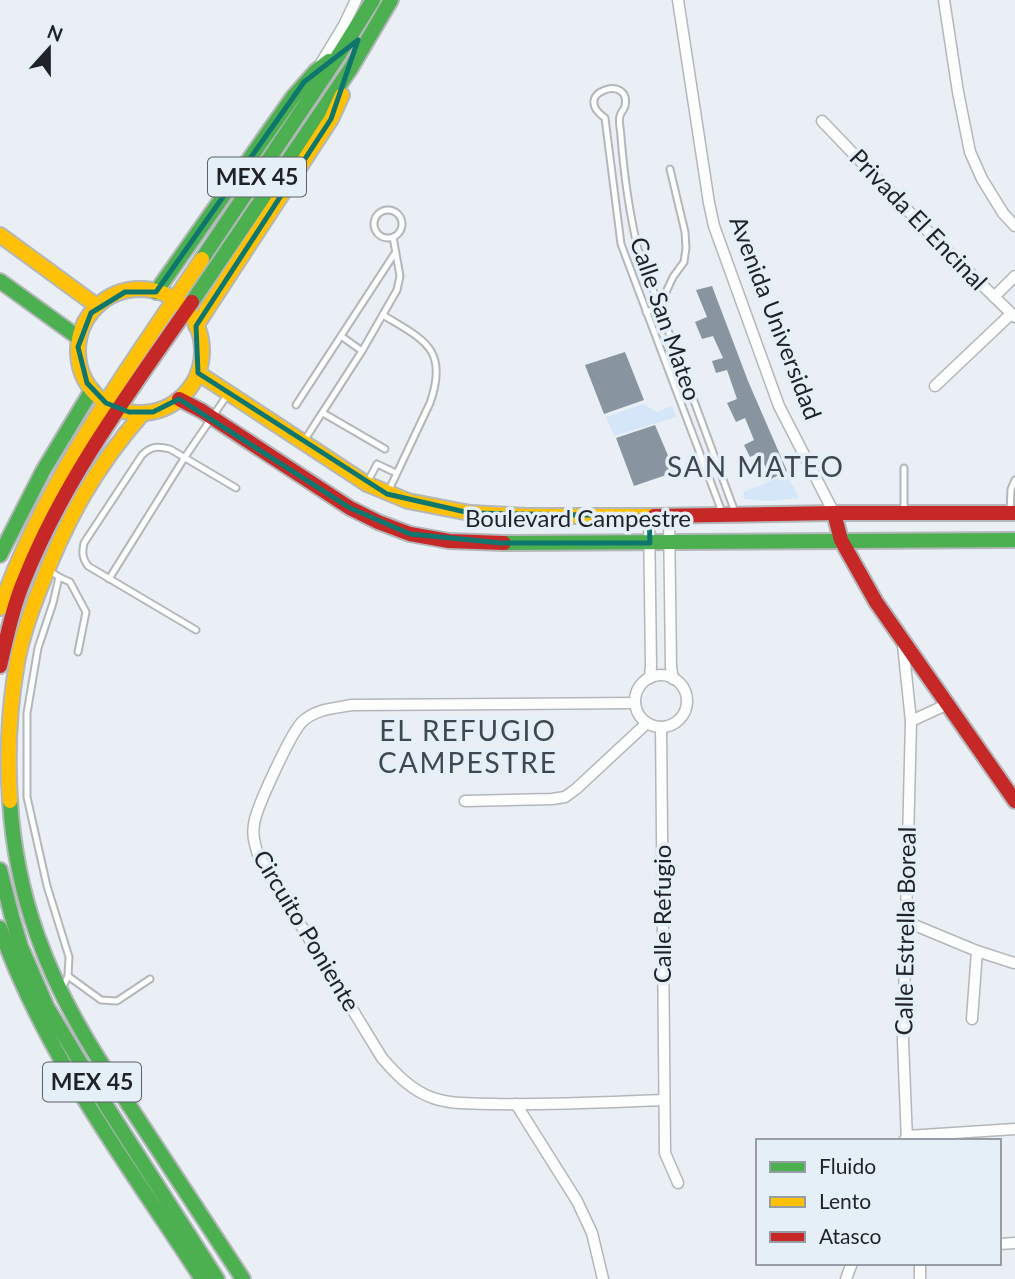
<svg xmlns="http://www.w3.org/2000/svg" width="1015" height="1279" viewBox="0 0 1015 1279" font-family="Lato,sans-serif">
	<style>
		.green { fill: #d4e6f7 }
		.building { fill: #8895a0 }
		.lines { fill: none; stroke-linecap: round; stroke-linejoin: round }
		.lane-casing { stroke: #b3b7ba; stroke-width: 9 }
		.street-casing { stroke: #b3b7ba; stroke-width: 13 }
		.fast-casing { stroke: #b3b7ba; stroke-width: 18 }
		.slow-casing { stroke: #b3b7ba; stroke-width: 18 }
		.jam-casing { stroke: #b3b7ba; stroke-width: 18 }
		.lane { stroke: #fcfdfd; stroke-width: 5 }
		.street { stroke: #fcfdfd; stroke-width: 10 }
		.fast { stroke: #4caf50; stroke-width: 14 }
		.slow { stroke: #ffc107; stroke-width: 14 }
		.jam { stroke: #c62828; stroke-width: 14 }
		.marked { fill: none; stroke: #0f766e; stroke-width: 5; stroke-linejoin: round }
		.labels { text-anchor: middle; stroke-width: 7; stroke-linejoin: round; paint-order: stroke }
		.shield { fill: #e5eff8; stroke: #5a6065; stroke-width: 2 }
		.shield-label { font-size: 23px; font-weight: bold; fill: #1f2226 }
		.street-label { font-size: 24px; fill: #1f2226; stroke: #e5eff8 }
		.quarter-label { font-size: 28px; letter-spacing: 2px; fill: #3f474f; stroke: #e5eff8 }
	</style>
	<rect width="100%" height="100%" fill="#e9eff4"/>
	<g class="green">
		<polygon points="643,404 657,412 672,406 676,417 614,436 606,417"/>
		<polygon points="787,474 799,498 769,501 745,499 743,492"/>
	</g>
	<g class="building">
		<polygon points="712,286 748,381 787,471 771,479 759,453 750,457 744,445 754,440 745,418 736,422 727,403 737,399 727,370 716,373 712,361 723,358 713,336 702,339 695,322 707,317 696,290"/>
		<polygon points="625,352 644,400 604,414 585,365"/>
		<polygon points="655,425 675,472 634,486 616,438"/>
	</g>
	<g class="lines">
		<g class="lane-casing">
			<g id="lane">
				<circle cx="388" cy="224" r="14"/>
				<polyline points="646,312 659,307 673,277 684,262 686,248 685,232 670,169"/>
				<path d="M383,315C424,340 449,349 430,403L388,492"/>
				<polyline points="341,336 362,351"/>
				<polyline points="296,405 395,253"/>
				<polyline points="323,413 385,449"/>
				<polyline points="304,441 362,351 397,290 400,276 393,237"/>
				<polyline points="904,468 904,513"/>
				<polyline points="367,483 377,464 396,473"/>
				<path d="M722,512L621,244L605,118C569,93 632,73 625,106C624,110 621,112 620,116C618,121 621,131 621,137C624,174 629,212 638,249L735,512"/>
				<polyline points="1010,513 1011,489 1015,480"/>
				<polyline points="50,571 59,577 53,603 38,648 27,713 27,797 47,886 69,957 68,976 63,987"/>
				<polyline points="59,577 70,582 86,612 78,652"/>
				<polyline points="109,579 185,457 228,394"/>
				<path d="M196,630L88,566C82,558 82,552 84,543L142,455C151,446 158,446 170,449L236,488"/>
				<polyline points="68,976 101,1000 117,1001 150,979"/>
			</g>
		</g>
		<g class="street-casing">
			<g id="street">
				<polyline points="678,0 709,203 714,226 779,406 834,513"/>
				<polyline points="944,0 958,92 970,152 982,179 1003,213 1015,226"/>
				<polyline points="321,63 344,25 356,0"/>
				<polyline points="822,121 939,243 1015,317"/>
				<polyline points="994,297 1015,276"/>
				<polyline points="935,386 1011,314"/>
				<polyline points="649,516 651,666 650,678"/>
				<polyline points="669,516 671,667 673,679"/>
				<polyline points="903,645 911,721 903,1041 907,1141"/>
				<circle cx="661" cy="701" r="26"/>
				<path d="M635,703L352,705C335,708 315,709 302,722C291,733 256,808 254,824C252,836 255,844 258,855L382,1058C396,1074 412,1091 433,1098C453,1105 475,1103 497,1104C553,1105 609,1102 664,1100"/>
				<polyline points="911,721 948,704"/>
				<polyline points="661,727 665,1153 678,1183"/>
				<polyline points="465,801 552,799 565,797 576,789 647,723"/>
				<polyline points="907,922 977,951 1014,963"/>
				<polyline points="972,1019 977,951"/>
				<polyline points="516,1104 577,1201 592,1233 603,1279"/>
				<polyline points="904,1141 907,1136 1015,1129"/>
				<polyline points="999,1244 1015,1243"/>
				<polyline points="920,1263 920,1279"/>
				<polyline points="846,1279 852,1263"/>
			</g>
		</g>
		<g class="fast-casing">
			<g id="fast">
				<polyline points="202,259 340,53 373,0"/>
				<polyline points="0,281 79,338"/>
				<polyline points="156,292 293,97 316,71 329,61"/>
				<polyline points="192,302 351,68 391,0"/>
				<polyline points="504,543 1015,540"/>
				<polyline points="0,555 43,471 92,390"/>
				<path d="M10,801C16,897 47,977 98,1058L243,1279"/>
				<polyline points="0,870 12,917 21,947 47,1007 107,1107 217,1279"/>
				<path d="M0,928C45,1056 129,1166 202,1279"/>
			</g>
		</g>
		<g class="slow-casing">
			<g id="slow">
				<polyline points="0,235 97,306"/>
				<circle cx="140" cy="351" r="62"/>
				<polyline points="196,326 331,119 342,95"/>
				<polyline points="198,373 367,484 408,501 470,513 527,516 654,516"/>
				<path d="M0,608C46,479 126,372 202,259"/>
				<path d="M10,801C7,755 9,708 17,663C22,636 31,611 41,586C67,518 95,468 143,413"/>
			</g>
		</g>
		<g class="jam-casing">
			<g id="jam">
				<polyline points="179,399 202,411 350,508 378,522 410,534 449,541 504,543"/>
				<polyline points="834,513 841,540 876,602 1015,801"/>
				<polyline points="654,516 834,513 1015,513"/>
				<path d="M0,666C7,636 13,606 25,578C65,478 131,390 192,302"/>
			</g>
		</g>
		<use href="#lane" class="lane"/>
		<use href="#street" class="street"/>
		<use href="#fast" class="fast"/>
		<use href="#slow" class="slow"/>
		<use href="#jam" class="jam"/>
	</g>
	<path class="marked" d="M358,40L331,119L196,326L198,373L387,494L470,513L649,516L650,543H501L410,534L350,508L179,399L153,412H129L106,403L87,383L78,347L91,313L125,292H156L304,82Z"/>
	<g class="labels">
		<g class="shield">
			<rect x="208" y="157.5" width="98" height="39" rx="5"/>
			<rect x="43" y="1062.5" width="98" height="39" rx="5"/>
		</g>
		<g class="shield-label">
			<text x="257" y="185">MEX 45</text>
			<text x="92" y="1090">MEX 45</text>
		</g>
		<g class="street-label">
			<text transform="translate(918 220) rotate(46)" y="8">Privada El Encinal</text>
			<text transform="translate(775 318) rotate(69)" y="8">Avenida Universidad</text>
			<text transform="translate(665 319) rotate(71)" y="8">Calle San Mateo</text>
			<text x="578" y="527">Boulevard Campestre</text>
			<text transform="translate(663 914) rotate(-90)" y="8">Calle Refugio</text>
			<text transform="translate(306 931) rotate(59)" y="8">Circuito Poniente</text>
			<text transform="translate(906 931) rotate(-89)" y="8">Calle Estrella Boreal</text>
		</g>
		<g class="quarter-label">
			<text x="756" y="477">SAN MATEO</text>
			<text x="468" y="741">EL REFUGIO<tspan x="468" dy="32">CAMPESTRE</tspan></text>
		</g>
	</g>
	<rect x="756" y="1139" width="245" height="126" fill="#e5eff8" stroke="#969da4" stroke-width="2"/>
	<rect x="770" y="1162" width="35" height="10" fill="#4caf50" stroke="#969da4" stroke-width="2"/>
	<text x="819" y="1174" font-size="21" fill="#1f2226">Fluido</text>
	<rect x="770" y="1197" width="35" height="10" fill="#ffc107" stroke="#969da4" stroke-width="2"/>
	<text x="819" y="1209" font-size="21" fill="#1f2226">Lento</text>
	<rect x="770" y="1232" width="35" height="10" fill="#c62828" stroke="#969da4" stroke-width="2"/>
	<text x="819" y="1244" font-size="21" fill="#1f2226">Atasco</text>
	<g transform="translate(49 49) rotate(21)" stroke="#e5eff8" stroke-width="5" paint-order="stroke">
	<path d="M0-5L12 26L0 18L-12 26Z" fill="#1f2226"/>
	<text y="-10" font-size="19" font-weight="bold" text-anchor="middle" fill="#1f2226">N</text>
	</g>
</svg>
